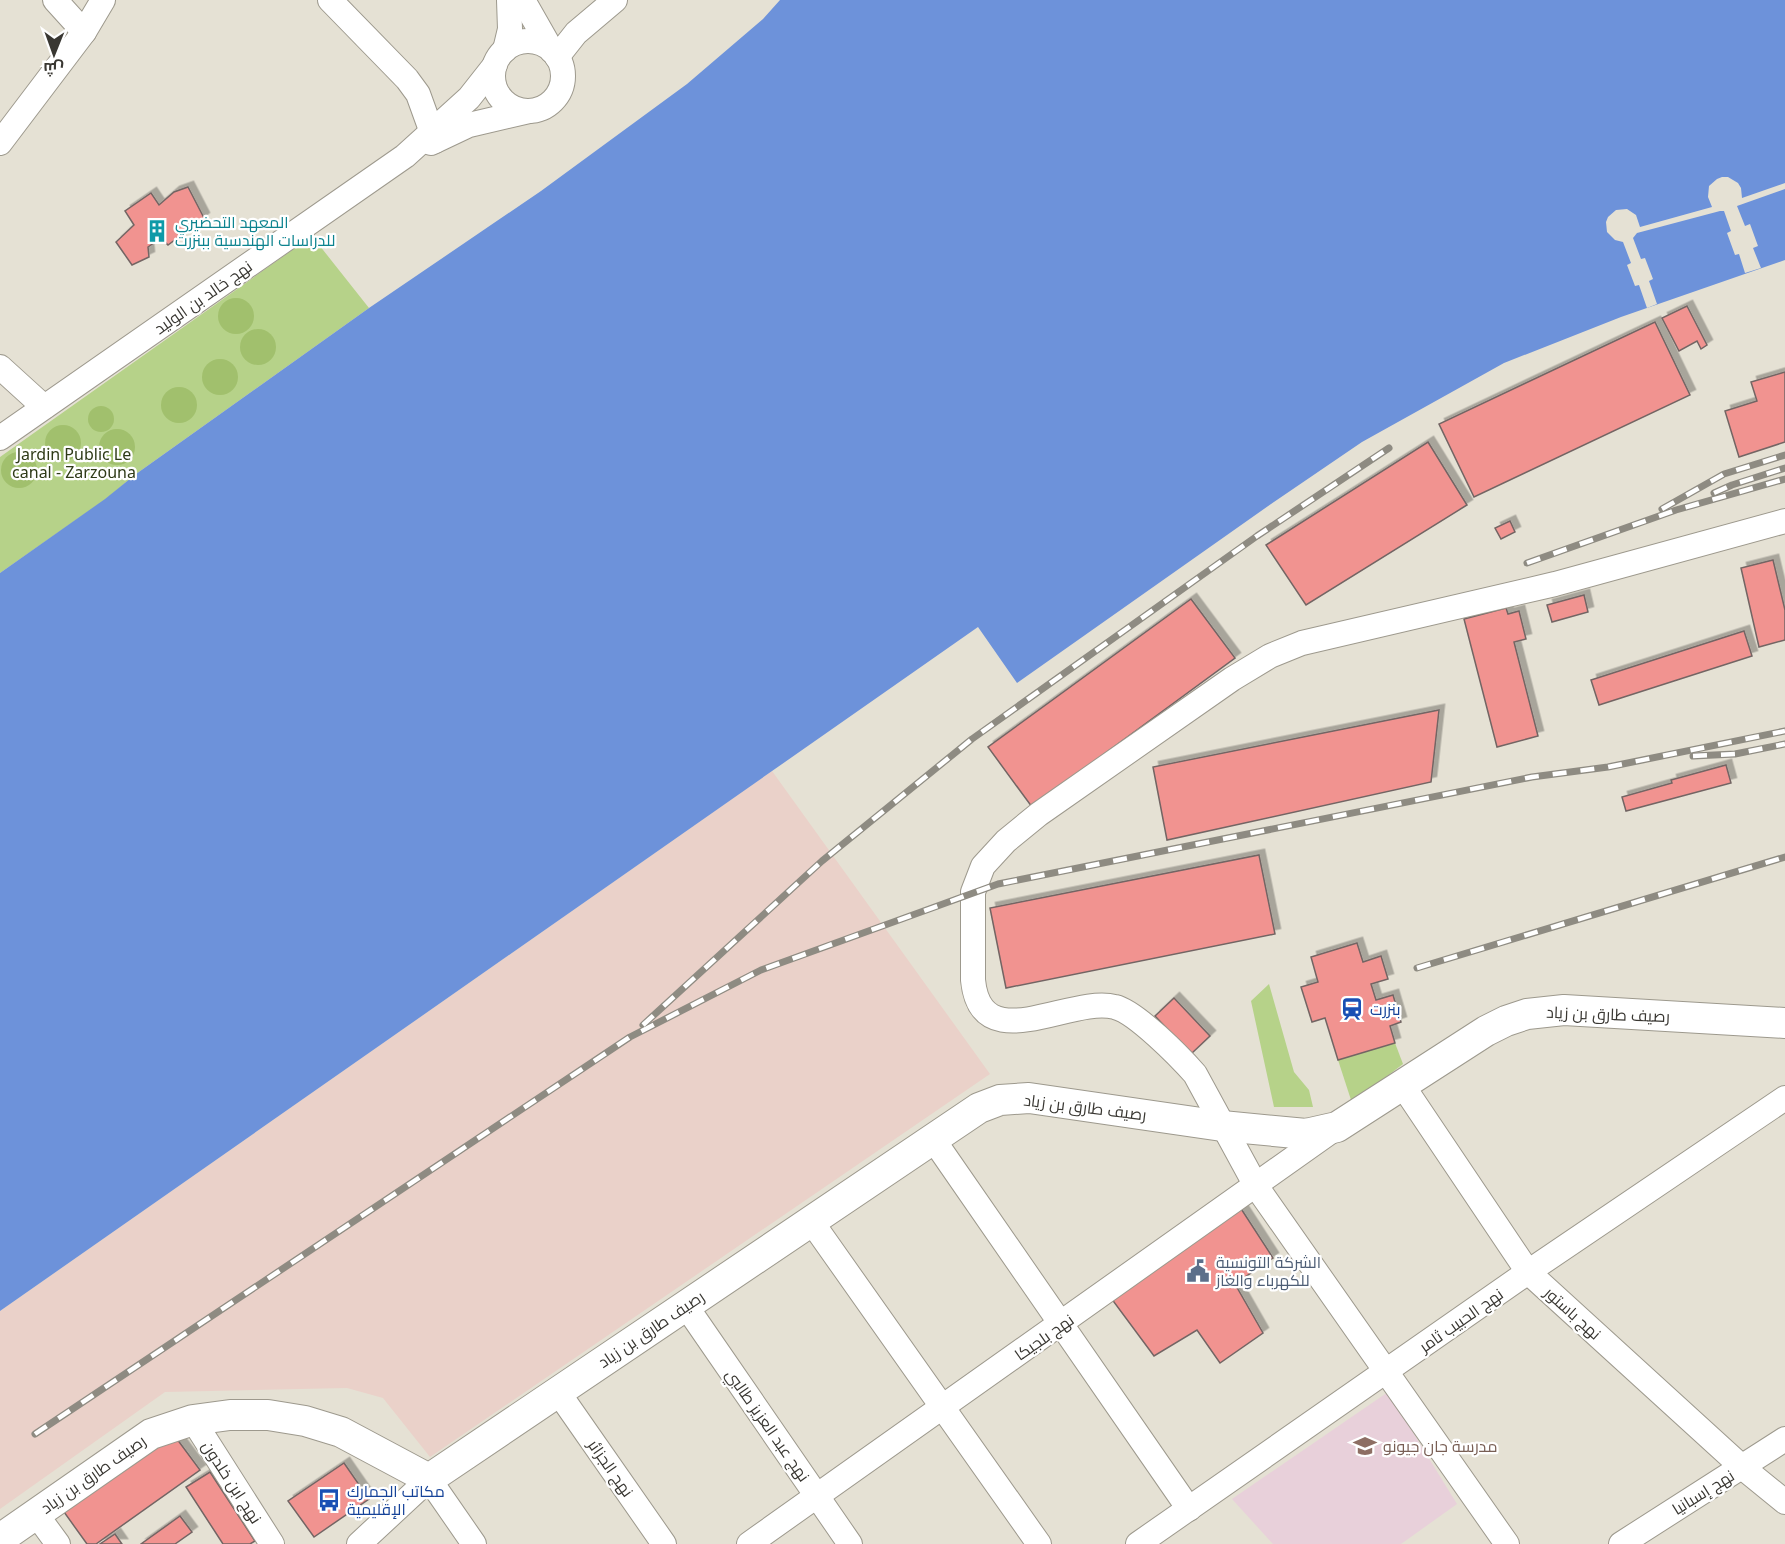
<svg xmlns="http://www.w3.org/2000/svg" width="1785" height="1544" viewBox="0 0 1785 1544" font-family="'Noto Sans',Cairo,sans-serif">
	<style>
		.commercial { fill: #ead1c9 }
		.education { fill: #e8d0da }
		.green { fill: #b6d289 }
		.forest { fill: #a1c06d }
		.water { fill: #6d92da }
		.pier { fill: #e5e1d4 }
		.building { fill: #f19390; stroke: #736564; stroke-width: 1.5; filter: url(#shadow) }
		.lines { fill: none; stroke-linecap: round; stroke-linejoin: round }
		.minor-casing { stroke: #9d998d; stroke-width: 26 }
		.major-casing { stroke: #9d998d; stroke-width: 32 }
		.minor { stroke: #fff; stroke-width: 24 }
		.major { stroke: #fff; stroke-width: 30 }
		.rail-casing { stroke: #8e8b82; stroke-width: 7 }
		.rail { stroke: #fff; stroke-width: 4.5; stroke-dasharray: 14; stroke-linecap: butt }
		.labels { text-anchor: middle; stroke-width: 4.5; stroke-linejoin: round; paint-order: stroke }
		.culture-label { font-size: 16px; fill: #0d838f; stroke: #fff; text-anchor: start }
		.street-label { font-size: 16px; fill: #393732; stroke: #fff }
		.park-label { font-size: 16px; fill: #2e3a17; stroke: #fff }
		.transit-label { font-size: 16px; fill: #164399; stroke: #fff; text-anchor: start }
		.service-label { font-size: 16px; fill: #4e5e75; stroke: #fff; text-anchor: start }
		.education-label { font-size: 16px; fill: #785e54; stroke: #fff; text-anchor: start }
	</style>
	<defs>
		<filter id="shadow"><feDropShadow dx="5.5" dy="-5.5" stdDeviation="0" flood-color="#0004"/></filter>
	</defs>
	<rect width="100%" height="100%" fill="#e5e1d4"/>
	<polygon class="commercial" points="772,771 990,1074 430,1457 383,1398 347,1388 165,1392 0,1509 0,1311"/>
	<polygon class="education" points="1388,1392 1457,1504 1401,1544 1273,1544 1232,1499"/>
	<g class="green">
		<polygon points="312,236 369,308 136,474 106,499 0,573 0,457"/>
		<polygon points="1269,984 1294,1072 1309,1090 1313,1107 1274,1107 1251,1001"/>
		<polygon points="1395,1043 1403,1064 1352,1103 1338,1060"/>
	</g>
	<g class="forest">
		<circle cx="236" cy="316" r="18"/>
		<circle cx="258" cy="347" r="18"/>
		<circle cx="220" cy="377" r="18"/>
		<circle cx="179" cy="405" r="18"/>
		<circle cx="101" cy="419" r="13"/>
		<circle cx="63" cy="443" r="18"/>
		<circle cx="117" cy="447" r="18"/>
		<circle cx="19" cy="470" r="18"/>
	</g>
	<polygon class="water" points="780,0 1785,0 1785,260 1621,317 1504,363 1362,442 1271,504 1017,683 978,627 0,1311 0,573 105,499 136,474 369,308 541,191 687,84 763,19"/>
	<polygon class="pier" points="1722,177 1728,177 1738,183 1741,188 1742,198 1785,183 1785,189 1737,206 1745,226 1750,224 1758,246 1753,248 1761,268 1745,273 1739,254 1735,255 1727,233 1731,231 1724,211 1720,211 1637,233 1633,238 1641,259 1645,258 1653,279 1649,281 1657,304 1647,308 1639,285 1635,286 1627,265 1631,263 1623,242 1615,240 1607,232 1606,222 1608,217 1616,210 1627,209 1636,215 1640,227 1712,207 1708,197 1709,186 1717,179"/>
	<g class="building">
		<polygon points="188,187 204,218 168,245 161,238 148,247 149,257 132,265 116,242 134,225 125,211 151,193 159,205 174,192"/>
		<polygon points="1687,306 1707,345 1701,349 1697,341 1679,351 1662,318"/>
		<polygon points="1655,322 1690,395 1474,497 1439,424"/>
		<polygon points="1785,372 1785,442 1739,457 1725,411 1757,401 1751,382"/>
		<polygon points="1428,442 1467,505 1306,605 1266,545"/>
		<polygon points="1510,521 1515,532 1501,539 1495,528"/>
		<polygon points="1773,560 1785,610 1785,640 1759,647 1741,568"/>
		<polygon points="1584,595 1588,612 1552,622 1547,605"/>
		<polygon points="1191,599 1235,658 1032,807 988,747"/>
		<polygon points="1506,608 1508,614 1519,611 1526,639 1514,642 1538,736 1497,747 1464,619"/>
		<polygon points="1744,631 1752,656 1599,705 1591,680"/>
		<polygon points="1439,710 1431,782 1167,840 1153,767"/>
		<polygon points="1726,765 1731,783 1626,811 1622,797 1672,783 1671,780"/>
		<polygon points="1259,855 1275,934 1006,988 990,908"/>
		<polygon points="1357,943 1363,962 1381,956 1388,979 1371,984 1376,1000 1393,995 1401,1022 1390,1026 1395,1043 1338,1060 1325,1018 1312,1022 1301,987 1318,982 1311,957"/>
		<polygon points="1174,998 1210,1036 1191,1054 1155,1016"/>
		<polygon points="1238,1204 1273,1258 1235,1284 1263,1333 1220,1363 1197,1330 1154,1356 1108,1294"/>
		<polygon points="174,1435 200,1470 96,1544 87,1544 64,1512"/>
		<polygon points="344,1463 369,1499 314,1537 288,1501"/>
		<polygon points="210,1472 255,1541 250,1544 223,1544 186,1487"/>
		<polygon points="180,1516 192,1532 175,1544 141,1544"/>
		<polygon points="115,1534 122,1544 100,1544"/>
	</g>
	<g class="lines">
		<g class="minor-casing">
			<g id="minor">
				<polyline points="55,0 84,32"/>
				<polyline points="330,0 407,79 418,94 435,141"/>
				<polyline points="523,0 552,51"/>
				<circle cx="528" cy="76" r="35"/>
				<polyline points="505,50 510,29 509,0"/>
				<polyline points="557,57 576,33 615,0"/>
				<polyline points="0,143 84,32 103,0"/>
				<polyline points="431,143 469,125 529,111"/>
				<polyline points="0,367 44,407"/>
				<polyline points="0,438 405,156 469,98 495,65"/>
				<polyline points="1403,1086 1528,1272 1742,1467 1785,1502"/>
				<polyline points="933,1139 1189,1509"/>
				<polyline points="811,1221 1039,1544"/>
				<polyline points="686,1306 850,1544"/>
				<polyline points="558,1392 664,1544"/>
				<polyline points="193,1420 272,1544"/>
				<polyline points="36,1514 58,1544"/>
				<polyline points="359,1544 429,1479 474,1544"/>
				<polyline points="749,1544 1333,1130"/>
				<polyline points="1138,1544 1528,1272 1785,1098"/>
				<path d="M1507,1544L1256,1186L1195,1074C1180,1057 1136,1012 1115,1007C1070,995 981,1060 973,980V892L983,866L1006,841L1039,814L1232,679L1270,656L1302,643L1555,584L1785,521"/>
				<polyline points="1621,1544 1785,1439"/>
			</g>
		</g>
		<g class="major-casing">
			<polyline id="major" points="0,1539 151,1434 193,1420 230,1415 268,1415 305,1421 341,1432 429,1479 979,1108 1000,1100 1029,1098 1222,1126 1306,1134 1337,1127 1486,1031 1506,1021 1527,1014 1564,1010 1785,1023"/>
		</g>
		<use href="#minor" class="minor"/>
		<use href="#major" class="major"/>
		<g class="rail-casing">
			<g id="rail">
				<polyline points="1714,493 1732,485 1785,468"/>
				<polyline points="1662,509 1724,474 1785,455"/>
				<polyline points="1527,563 1676,510 1785,479"/>
				<polyline points="1693,756 1735,754 1785,744"/>
				<polyline points="1417,968 1785,857"/>
				<polyline points="643,1025 822,861 972,739 1257,536 1389,448"/>
				<polyline points="35,1434 630,1037 761,970 998,884 1532,777 1608,767 1785,731"/>
			</g>
		</g>
		<use href="#rail" class="rail"/>
	</g>
	<defs>
		<g id="building-bare" transform="scale(1.8)"><path d="M-4-6H4V6H1V3H-1V6H-4ZM-2.5-4.3h1.7v1.8h-1.7ZM.8-4.3h1.7v1.8H.8ZM-2.5-1h1.7V.8h-1.7ZM.8-1h1.7V.8H.8Z" fill="#0f9aa8" stroke="#fff" stroke-width="2.5" paint-order="stroke"/></g>
		<g id="station-bare" transform="scale(1.8)"><path d="M-3-6H3Q5-6 5-4V2Q5 4 3 4L4.5 6H3L1.5 4h-3L-3 6H-4.5L-3 4Q-5 4-5 2V-4Q-5-6-3-6ZM-3.5-4v3h7v-3ZM-3.5 1v1.5H-2V1ZM2 1v1.5H3.5V1Z" fill="#1a4fb4" stroke="#fff" stroke-width="2.5" paint-order="stroke"/></g>
		<g id="civic-bare" transform="scale(1.8)"><path d="M-.6-6.5H3V-4.5H.6V-3L4-1V1h2V6H-6V1h2V-1L-.6-3ZM-1.2 2.5V6h2.4V2.5Z" fill="#5c6f8a" stroke="#fff" stroke-width="2.5" paint-order="stroke"/></g>
		<g id="school-bare" transform="scale(1.8)"><path d="M0-5L7-2L0 1L-7-2ZM-4 1L0 2.5L4 1V4Q0 6-4 4Z" fill="#8d6e63" stroke="#fff" stroke-width="2.5" paint-order="stroke"/></g>
		<g id="bus-bare" transform="scale(1.8)"><path d="M-5-6H5V4H4V6H2V4H-2V6H-4V4H-5ZM-3.5-4V0h7V-4ZM-3.5 1.2v1.5H-2V1.2ZM2 1.2v1.5H3.5V1.2Z" fill="#1a4fb4" stroke="#fff" stroke-width="2.5" paint-order="stroke"/></g>
	</defs>
	<g fill-rule="evenodd">
		<use href="#building-bare" x="157" y="231"/>
		<use href="#station-bare" x="1352" y="1009"/>
		<use href="#civic-bare" x="1198" y="1271"/>
		<use href="#school-bare" x="1365" y="1446"/>
		<use href="#bus-bare" x="329" y="1500"/>
	</g>
	<g class="labels">
		<g class="culture-label">
			<text x="175" y="228">المعهد التحضيري<tspan x="175" dy="18">للدراسات الهندسية ببنزرت</tspan></text>
		</g>
		<g class="street-label">
			<text transform="translate(203 297) rotate(-35)" y="6">نهج خالد بن الوليد</text>
			<text transform="translate(1608 1014) rotate(2)" y="6">رصيف طارق بن زياد</text>
			<text transform="translate(1085 1107) rotate(7)" y="6">رصيف طارق بن زياد</text>
			<text transform="translate(1573 1313) rotate(42)" y="6">نهج باستور</text>
			<text transform="translate(1461 1320) rotate(-35)" y="6">نهج الحبيب ثامر</text>
			<text transform="translate(651 1329) rotate(-34)" y="6">رصيف طارق بن زياد</text>
			<text transform="translate(1044 1337) rotate(-35)" y="6">نهج بلجيكا</text>
			<text transform="translate(768 1425) rotate(55)" y="6">نهج عبد العزيز طالبي</text>
			<text transform="translate(611 1468) rotate(55)" y="6">نهج الجزائر</text>
			<text transform="translate(93 1474) rotate(-35)" y="6">رصيف طارق بن زياد</text>
			<text transform="translate(232 1482) rotate(57)" y="6">نهج ابن خلدون</text>
			<text transform="translate(1703 1492) rotate(-32)" y="6">نهج إسبانيا</text>
		</g>
		<g class="park-label">
			<text x="74" y="460">Jardin Public Le<tspan x="74" dy="18">canal - Zarzouna</tspan></text>
		</g>
		<g class="transit-label">
			<text x="1370" y="1015">بنزرت</text>
			<text x="347" y="1497">مكاتب الجمارك<tspan x="347" dy="18">الإقليمية</tspan></text>
		</g>
		<g class="service-label">
			<text x="1216" y="1268">الشركة التونسية<tspan x="1216" dy="18">للكهرباء والغاز</tspan></text>
		</g>
		<g class="education-label">
			<text x="1383" y="1452">مدرسة جان جيونو</text>
		</g>
	</g>
	<g transform="translate(54 54) rotate(181)" stroke="#ffffff" stroke-width="4.5" paint-order="stroke">
	<path d="M0-4.5L10 22L0 15L-10 22Z" fill="#393732"/>
	<text y="-9" font-size="16" font-weight="bold" text-anchor="middle" fill="#393732">ش</text>
	</g>
</svg>
